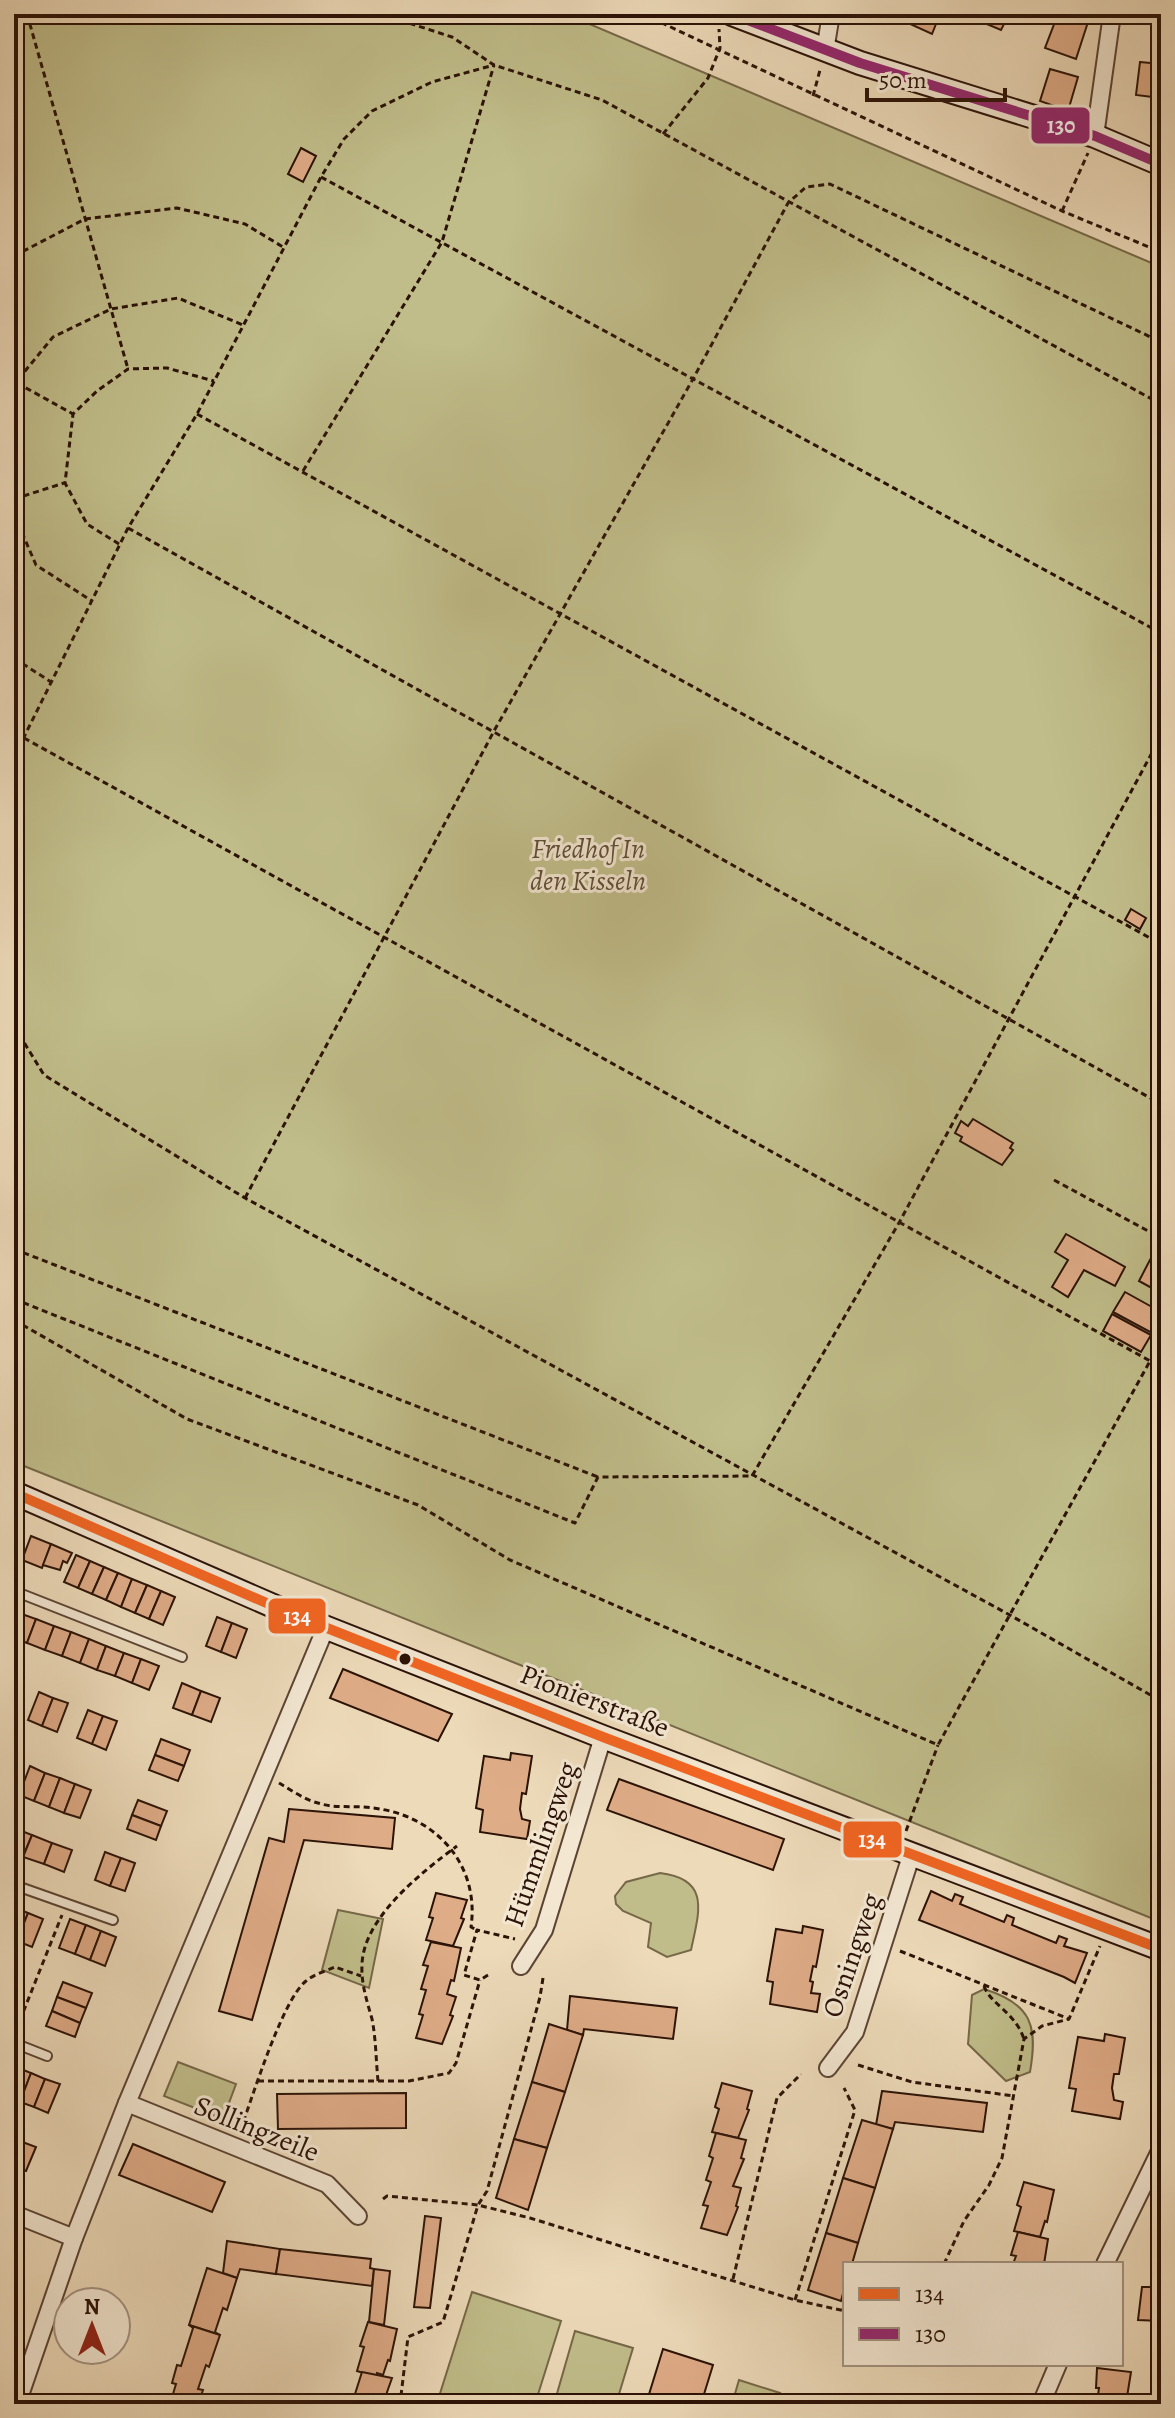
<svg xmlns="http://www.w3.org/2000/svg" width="1175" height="2418" viewBox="0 0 1175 2418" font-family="Alegreya,serif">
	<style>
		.green { fill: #c0bd8a; stroke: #766848; stroke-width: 2 }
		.building { fill: #dfac88; stroke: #2b1207; stroke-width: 2 }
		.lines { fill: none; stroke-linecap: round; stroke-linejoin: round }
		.lane-casing { stroke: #5c4434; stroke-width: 12 }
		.street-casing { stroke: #5c4434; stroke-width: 20 }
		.secondary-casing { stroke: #2b1207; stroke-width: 26 }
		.path { stroke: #2b1207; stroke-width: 3; stroke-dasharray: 6 4; stroke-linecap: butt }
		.lane { stroke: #f3e7d2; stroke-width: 8 }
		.street { stroke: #f3e7d2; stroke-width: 16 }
		.secondary { stroke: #f3e7d2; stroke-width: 22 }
		.bus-1-casing { stroke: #f3e7d2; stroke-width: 16 }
		.bus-2-casing { stroke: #f3e7d2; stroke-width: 16 }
		.bus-1 { stroke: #f26522; stroke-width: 10 }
		.bus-2 { stroke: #95276e; stroke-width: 10 }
		.bus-dot { fill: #2b1207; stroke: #f3e7d2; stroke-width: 3 }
		.labels { text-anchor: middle; stroke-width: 6; stroke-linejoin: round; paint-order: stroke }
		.park-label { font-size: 28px; font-style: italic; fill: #5f4e35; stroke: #f3e7d2 }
		.street-label { font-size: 28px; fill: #2b1207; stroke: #f3e7d2 }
		.line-badge { stroke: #f3e7d2; stroke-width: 3 }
		.badge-label { font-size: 22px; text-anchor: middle; font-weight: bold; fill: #fff }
	</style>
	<rect width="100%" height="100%" fill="#eddab9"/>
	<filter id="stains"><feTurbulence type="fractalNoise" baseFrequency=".0025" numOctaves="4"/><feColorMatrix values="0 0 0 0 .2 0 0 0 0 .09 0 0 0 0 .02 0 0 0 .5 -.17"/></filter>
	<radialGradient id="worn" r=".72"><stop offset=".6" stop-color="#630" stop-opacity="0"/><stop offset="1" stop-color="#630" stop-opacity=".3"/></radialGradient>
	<g class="green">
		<polygon points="14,14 566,14 1161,267 1161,1922 14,1462"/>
		<path d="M660,1873C711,1879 699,1912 691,1950L667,1957L648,1947L651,1923L623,1911L616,1904L615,1896L626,1882Z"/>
		<polygon points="338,1910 383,1919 369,1988 322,1970"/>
		<path d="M984,1989C1032,2004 1038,2026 1030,2072L1006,2081L968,2044L972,1995Z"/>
		<polygon points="178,2062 236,2084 223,2119 164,2096"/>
		<polygon points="472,2292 561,2321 535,2404 437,2403"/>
		<polygon points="575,2331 633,2348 616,2404 554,2404"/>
		<polygon points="739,2380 780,2393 776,2404 732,2404"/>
	</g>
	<g class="building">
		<polygon points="912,14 940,14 932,34 908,23"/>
		<polygon points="972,14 1009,14 1001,30 970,17"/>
		<polygon points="1058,14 1088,22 1076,59 1045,48"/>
		<polygon points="1140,62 1161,64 1161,98 1136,95"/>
		<polygon points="1050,69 1078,77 1068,111 1040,101"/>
		<polygon points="1160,111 1161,112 1161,145 1151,142"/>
		<polygon points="301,148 316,156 303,182 288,174"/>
		<polygon points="1131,909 1146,918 1140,929 1125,920"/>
		<polygon points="973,1119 1013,1143 1010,1148 1013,1150 1002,1165 960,1141 962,1137 955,1133 961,1121 968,1126"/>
		<polygon points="1066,1234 1125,1267 1115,1286 1084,1270 1068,1297 1052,1287 1068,1260 1055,1252"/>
		<polygon points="1152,1256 1161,1261 1161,1293 1139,1281"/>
		<polygon points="1125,1292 1161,1312 1161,1319 1152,1333 1113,1312"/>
		<polygon points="1112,1314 1151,1335 1141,1352 1103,1331"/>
		<polygon points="31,1536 51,1544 42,1568 22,1560"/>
		<polygon points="51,1544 72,1553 67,1563 63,1561 60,1570 43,1565"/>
		<polygon points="76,1555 90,1561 78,1588 64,1582"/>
		<polygon points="90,1561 104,1567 92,1594 78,1588"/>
		<polygon points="104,1567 118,1573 106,1600 92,1594"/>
		<polygon points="118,1573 132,1579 121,1607 106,1600"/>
		<polygon points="132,1579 147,1585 135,1613 121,1607"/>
		<polygon points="147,1585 161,1591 149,1619 135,1613"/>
		<polygon points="161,1591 175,1597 163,1625 149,1619"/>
		<polygon points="19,1613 36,1619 27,1643 14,1638 14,1625"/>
		<polygon points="217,1617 232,1623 221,1652 206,1646"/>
		<polygon points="36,1619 54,1626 45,1650 27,1643"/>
		<polygon points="232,1623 247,1629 236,1658 221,1652"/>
		<polygon points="54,1626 71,1632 62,1656 45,1650"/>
		<polygon points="71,1632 89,1639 80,1663 62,1656"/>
		<polygon points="89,1639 106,1646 97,1670 80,1663"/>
		<polygon points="106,1646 124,1653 115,1676 97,1670"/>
		<polygon points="124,1653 141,1659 132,1683 115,1676"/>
		<polygon points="141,1659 159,1666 149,1690 132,1683"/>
		<polygon points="343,1669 452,1714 438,1741 330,1698"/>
		<polygon points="182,1683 201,1691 192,1715 173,1708"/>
		<polygon points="201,1691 220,1698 211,1722 192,1715"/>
		<polygon points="39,1692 53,1698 42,1726 28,1720"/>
		<polygon points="53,1698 68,1703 57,1732 42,1726"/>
		<polygon points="88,1710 103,1716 92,1744 77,1738"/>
		<polygon points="103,1716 117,1721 106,1750 92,1744"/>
		<polygon points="161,1739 190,1750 184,1766 155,1755"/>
		<polygon points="511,1753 532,1756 526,1794 522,1793 520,1809 522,1819 530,1821 527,1839 480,1832 483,1810 476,1808 484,1756 510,1760"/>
		<polygon points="155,1755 184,1766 178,1781 149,1770"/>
		<polygon points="30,1766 45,1773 34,1801 19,1795"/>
		<polygon points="45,1773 60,1778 49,1807 34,1801"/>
		<polygon points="60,1778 75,1784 64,1813 49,1807"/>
		<polygon points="619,1779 784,1839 773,1870 607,1810"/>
		<polygon points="75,1784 91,1790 80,1818 64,1813"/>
		<polygon points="138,1800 167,1811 161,1826 132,1815"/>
		<polygon points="289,1809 395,1818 392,1849 304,1840 252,2020 219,2011 269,1838 284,1842"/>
		<polygon points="132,1815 161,1826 156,1840 127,1829"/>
		<polygon points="14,1828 32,1835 23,1857 14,1853"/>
		<polygon points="32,1835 52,1843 44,1864 23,1857"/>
		<polygon points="52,1843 72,1850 64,1872 44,1864"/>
		<polygon points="105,1852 121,1858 110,1886 95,1880"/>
		<polygon points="121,1858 135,1863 125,1891 110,1886"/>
		<polygon points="931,1891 952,1901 955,1894 963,1897 960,1904 1004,1922 1007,1915 1014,1918 1012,1925 1056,1943 1059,1936 1067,1939 1064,1946 1087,1953 1075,1983 1064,1977 919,1920"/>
		<polygon points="436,1893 467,1900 461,1918 464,1919 453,1946 426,1940 433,1918 429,1917"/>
		<polygon points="14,1907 28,1913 17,1941 14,1940"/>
		<polygon points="28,1913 43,1919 32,1947 17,1941"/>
		<polygon points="70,1919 86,1925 75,1954 59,1948"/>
		<polygon points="86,1925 101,1931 90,1960 75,1954"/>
		<polygon points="803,1926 823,1930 816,1967 813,1966 810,1981 813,1982 811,1993 820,1994 817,2012 770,2004 773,1982 767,1981 776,1929 802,1933"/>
		<polygon points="101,1931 116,1937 105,1966 90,1960"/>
		<polygon points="431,1942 461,1948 454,1981 451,1980 447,1994 456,1997 450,2015 453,2016 442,2044 416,2038 423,2015 419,2014 426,1990 421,1989 428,1966 423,1965"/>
		<polygon points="63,1982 92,1993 86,2008 57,1997"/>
		<polygon points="570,1996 677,2008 673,2039 584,2029 583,2035 567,2030"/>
		<polygon points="57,1997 86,2008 80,2023 52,2011"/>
		<polygon points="52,2011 80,2023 75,2037 46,2026"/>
		<polygon points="549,2024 583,2035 565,2092 532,2082"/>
		<polygon points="1105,2034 1125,2038 1119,2074 1114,2074 1112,2088 1114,2100 1123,2102 1120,2119 1072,2111 1076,2089 1069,2088 1078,2037 1104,2041"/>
		<polygon points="16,2067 31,2073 20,2102 14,2100"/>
		<polygon points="31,2073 45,2079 34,2107 20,2102"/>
		<polygon points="45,2079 60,2084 48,2113 34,2107"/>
		<polygon points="532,2082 565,2092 547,2148 514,2139"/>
		<polygon points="722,2083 752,2091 747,2109 749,2110 738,2138 712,2132 719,2109 715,2107"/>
		<polygon points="882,2091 987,2103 983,2132 895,2122 893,2129 876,2125"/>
		<polygon points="406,2093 406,2128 278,2129 277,2094"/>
		<polygon points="862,2120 893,2129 875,2188 843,2178"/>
		<polygon points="716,2133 746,2140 741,2158 744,2159 733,2186 741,2188 736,2206 738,2207 727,2235 701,2228 708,2206 703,2205 711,2182 706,2180 713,2158 709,2156"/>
		<polygon points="514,2139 547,2148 528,2210 496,2198"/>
		<polygon points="17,2140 36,2147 26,2171 14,2167 14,2147"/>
		<polygon points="133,2144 225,2182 212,2212 119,2175"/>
		<polygon points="843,2178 875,2188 858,2243 826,2233"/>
		<polygon points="1024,2182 1054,2190 1047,2222 1045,2221 1040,2237 1014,2231 1021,2207 1017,2205"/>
		<polygon points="425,2216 441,2218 430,2308 414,2307"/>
		<polygon points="1018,2232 1048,2239 1044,2264 1013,2264 1016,2256 1011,2255"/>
		<polygon points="826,2233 858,2243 852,2264 845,2264 845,2286 841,2301 808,2290"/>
		<polygon points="227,2241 280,2249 276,2274 240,2269 237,2278 223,2273"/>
		<polygon points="280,2249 371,2259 370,2268 374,2269 372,2286 276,2274"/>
		<polygon points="207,2268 237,2278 227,2310 223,2308 215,2332 220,2335 189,2325"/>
		<polygon points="374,2269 390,2271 384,2325 369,2322"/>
		<polygon points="1142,2287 1161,2287 1161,2321 1138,2320"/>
		<polygon points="368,2322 397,2329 390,2361 388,2360 383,2375 377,2373 376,2377 357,2371 364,2347 360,2346"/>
		<polygon points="189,2325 220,2335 209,2367 206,2365 198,2389 203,2390 198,2404 170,2404 176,2384 172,2383 177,2365 181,2366 193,2328"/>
		<polygon points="663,2349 713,2365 701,2404 646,2404"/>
		<polygon points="1097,2368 1131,2372 1127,2397 1135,2398 1134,2404 1089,2404 1089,2395 1098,2395 1099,2388 1096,2388"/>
		<polygon points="362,2372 392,2378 386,2395 389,2396 386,2404 356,2404 359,2395 355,2394"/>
	</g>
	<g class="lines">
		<g class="lane-casing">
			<g id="lane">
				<polyline points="14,1591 182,1657"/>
				<polyline points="14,1885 113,1920"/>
				<polyline points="14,2043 47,2056"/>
			</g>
		</g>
		<g class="street-casing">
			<g id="street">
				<polyline points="825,51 831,14"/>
				<polyline points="1095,136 1112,14"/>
				<polyline points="521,1966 544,1930 603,1737"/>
				<polyline points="828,2068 855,2032 912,1853"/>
				<polyline points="127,2103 327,2184 358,2216"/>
				<polyline points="14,2214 74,2238"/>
				<polyline points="1105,2264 1161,2149"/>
				<polyline points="17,2404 74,2238 127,2103 326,1627"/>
				<polyline points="1041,2404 1058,2364"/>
			</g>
		</g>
		<g class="secondary-casing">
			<g id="secondary">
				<polyline points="732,14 860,63 1095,136 1161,164"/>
				<polyline points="14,1493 294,1615 603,1737 1161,1949"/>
			</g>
		</g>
		<g class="path">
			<polyline points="27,14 128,369"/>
			<polyline points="381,14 452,37 494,65 602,100 1161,404"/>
			<polyline points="643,14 1062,211 1161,252"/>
			<polyline points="813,96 820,70"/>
			<polyline points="663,134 708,78 720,48 719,29"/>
			<polyline points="321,177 1161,633"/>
			<polyline points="1062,211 1088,153"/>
			<polyline points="14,256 85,219 177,208 245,224 283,247"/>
			<polyline points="17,383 73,414"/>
			<polyline points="14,388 16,382 53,337 111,309 178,298 243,325"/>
			<polyline points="197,414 1161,944"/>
			<polyline points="303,471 442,242 494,65"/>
			<polyline points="14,499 64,483"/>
			<polyline points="14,514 36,565 92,601"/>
			<polyline points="128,528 1161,1104"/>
			<polyline points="119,544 87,524 65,483 73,414 97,391 128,369 167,368 214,381"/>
			<polyline points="14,658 51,682"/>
			<polyline points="24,738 1161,1367"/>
			<polyline points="14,757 128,528 197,414 321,177 344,139 372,111 432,82 494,65"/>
			<polyline points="14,1026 44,1075 245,1198 1008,1614 1161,1701"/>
			<polyline points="1054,1180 1161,1238"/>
			<polyline points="245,1198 494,731 693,379 788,203 806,187 830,184 1161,342"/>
			<polyline points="14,1249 598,1477"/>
			<polyline points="14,1299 575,1523 598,1477 752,1476 900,1221 1161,736"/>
			<polyline points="14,1320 187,1419 418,1505 510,1560 938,1745 1161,1341"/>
			<path d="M279,1783C291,1790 305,1800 318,1803C335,1809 355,1805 373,1808C435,1815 480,1864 471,1927L477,1930"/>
			<polyline points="906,1831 938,1745"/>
			<polyline points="900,1951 1069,2019 1100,1946"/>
			<polyline points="488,1975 480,1980 464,1975 477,1930 515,1939"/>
			<polyline points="543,1978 540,1997 487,2191 478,2205 530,2218 795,2300 845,2311"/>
			<path d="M984,1986C990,2004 1015,2012 1024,2039"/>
			<polyline points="16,2030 62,1915"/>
			<polyline points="858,2065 912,2082 1014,2096"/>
			<polyline points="258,2081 409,2081 449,2073 456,2063 480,1980"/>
			<path d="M378,2081C376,2061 376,2039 372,2019C367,2001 361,1984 362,1964C364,1917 422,1872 457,1846"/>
			<path d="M240,2131C252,2099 282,2000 306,1981C314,1974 326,1971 335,1967L361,1976"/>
			<polyline points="383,2199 387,2196 478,2205 443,2322 408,2337 400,2404"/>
			<polyline points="944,2264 964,2221 989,2185 1002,2158 1024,2039 1042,2026 1069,2019"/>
			<polyline points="733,2279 777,2098 801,2074"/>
			<polyline points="795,2300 855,2110 844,2088"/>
		</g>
		<use href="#lane" class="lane"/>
		<use href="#street" class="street"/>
		<use href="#secondary" class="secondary"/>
		<g class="bus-1-casing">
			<polyline id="bus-1" points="14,1493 294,1615 603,1737 1161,1949"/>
		</g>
		<g class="bus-2-casing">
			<polyline id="bus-2" points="732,14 860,63 1095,136 1161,164"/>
		</g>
		<use href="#bus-1" class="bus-1"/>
		<use href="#bus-2" class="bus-2"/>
	</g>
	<circle class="bus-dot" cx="405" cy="1659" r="7"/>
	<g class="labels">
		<g class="park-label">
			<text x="588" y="858">Friedhof In<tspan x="588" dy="32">den Kisseln</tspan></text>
		</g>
		<g class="street-label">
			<text transform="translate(595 1700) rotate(21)" y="10">Pionierstraße</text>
			<text transform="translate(540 1844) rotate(-71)" y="10">Hümmlingweg</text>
			<text transform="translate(851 1955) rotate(-71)" y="10">Osningweg</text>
			<text transform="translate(257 2128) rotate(22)" y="10">Sollingzeile</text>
		</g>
	</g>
	<g class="line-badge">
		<rect x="1030" y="106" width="61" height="39" rx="8" fill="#95276e"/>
		<rect x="267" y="1597" width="60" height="38" rx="8" fill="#f26522"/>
		<rect x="842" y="1820" width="61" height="39" rx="8" fill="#f26522"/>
	</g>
	<g class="badge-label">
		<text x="1061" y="133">130</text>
		<text x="297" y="1624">134</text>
		<text x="872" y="1847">134</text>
	</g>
	<rect width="1175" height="2418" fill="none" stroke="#eddab9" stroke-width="48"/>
	<rect x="16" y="16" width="1143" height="2386" fill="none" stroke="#2b1207" stroke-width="4"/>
	<rect x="24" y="24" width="1127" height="2370" fill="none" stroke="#2b1207" stroke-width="2"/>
	<rect x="843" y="2262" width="280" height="104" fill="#f3e7d2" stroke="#a39281" stroke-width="2"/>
	<rect x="859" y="2288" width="40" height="12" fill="#f26522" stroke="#a39281" stroke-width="2"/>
	<text x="915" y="2302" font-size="24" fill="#2b1207">134</text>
	<rect x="859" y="2328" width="40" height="12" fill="#95276e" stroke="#a39281" stroke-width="2"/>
	<text x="915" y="2342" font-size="24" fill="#2b1207">130</text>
	<g transform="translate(92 2326)"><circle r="38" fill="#f3e7d2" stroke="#a39281" stroke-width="2"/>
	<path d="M0-6L14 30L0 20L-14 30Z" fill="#8f2418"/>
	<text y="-12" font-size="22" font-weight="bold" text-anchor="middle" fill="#2b1207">N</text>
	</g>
	<path d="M867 88v12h138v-12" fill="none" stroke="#2b1207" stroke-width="4"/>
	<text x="879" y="88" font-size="24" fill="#2b1207" stroke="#f3e7d2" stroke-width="6" paint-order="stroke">50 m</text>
	<rect width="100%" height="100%" filter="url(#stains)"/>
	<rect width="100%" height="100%" fill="url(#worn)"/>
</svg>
